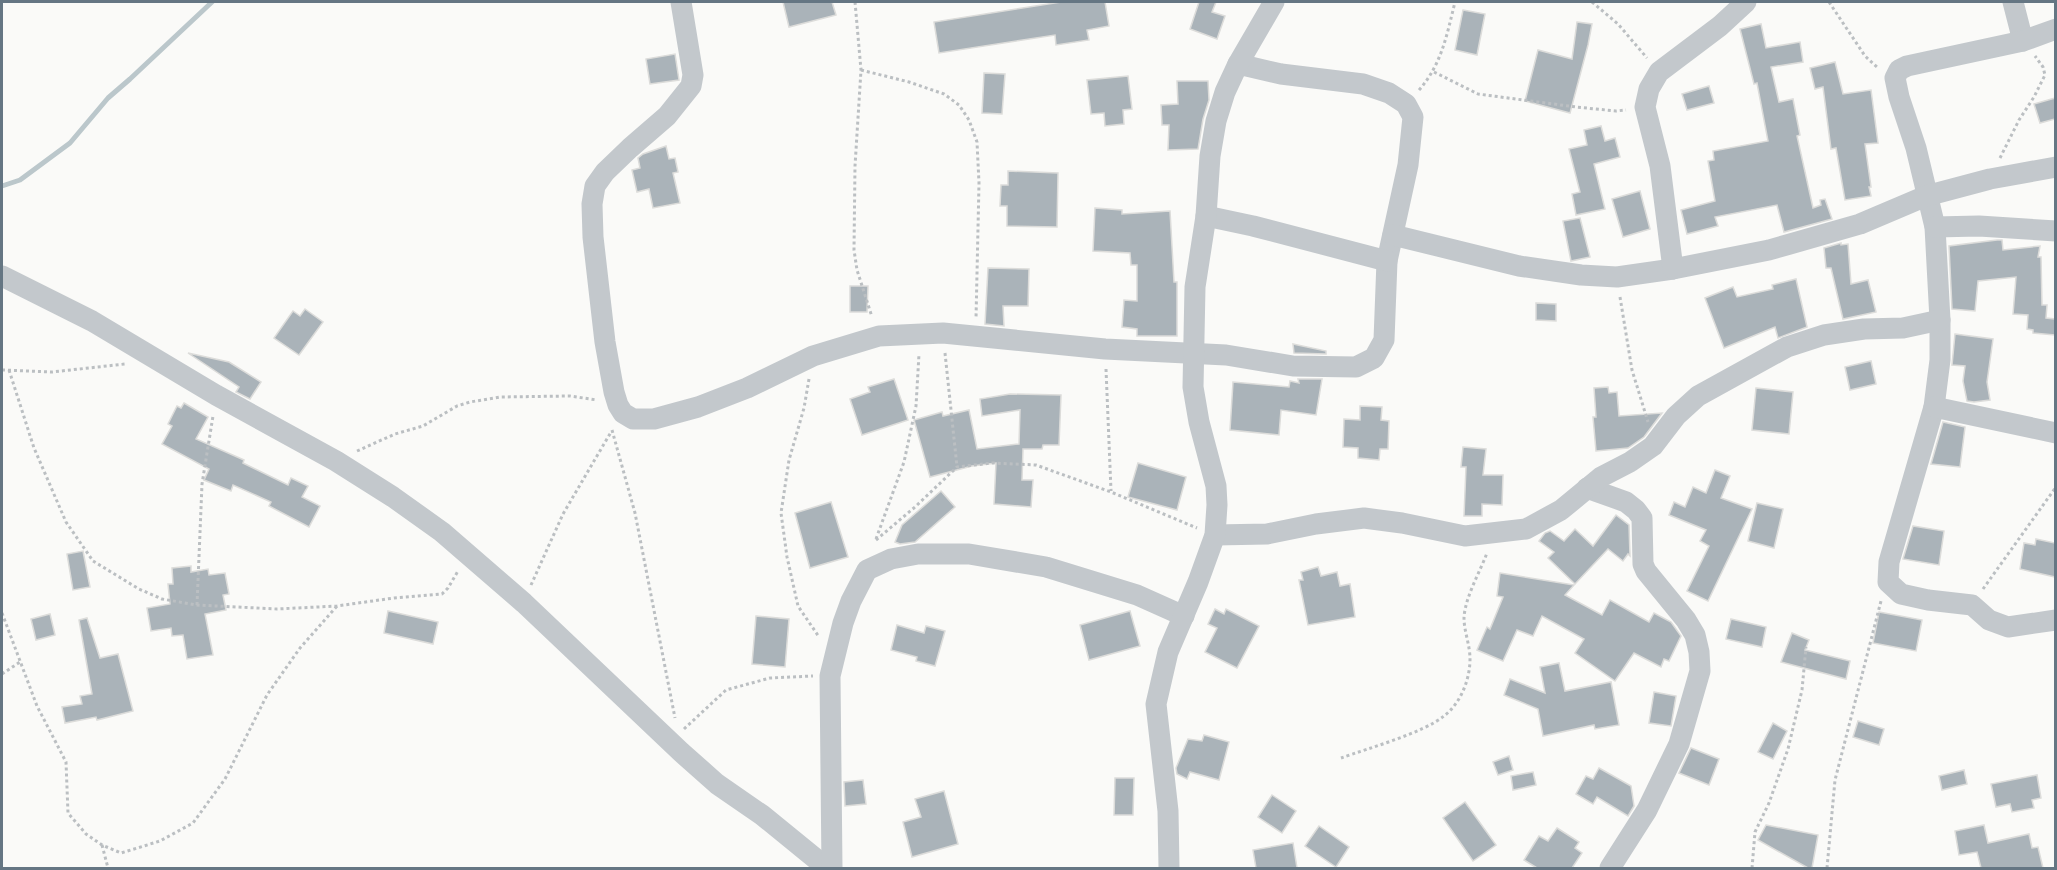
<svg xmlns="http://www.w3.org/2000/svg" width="2057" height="870" viewBox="0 0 2057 870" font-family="'Source Sans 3',sans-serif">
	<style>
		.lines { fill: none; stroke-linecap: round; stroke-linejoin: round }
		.stream { stroke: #bbc7cb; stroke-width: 5 }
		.building { fill: #aab3b9; stroke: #dcdcda; stroke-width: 1.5 }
		.path { stroke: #bbbfc2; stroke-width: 3; stroke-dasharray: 3 3; stroke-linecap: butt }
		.minor { stroke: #c3c8cc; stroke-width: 21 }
	</style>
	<rect width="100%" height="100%" fill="#fafaf8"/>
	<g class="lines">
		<polyline class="stream" points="2,186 20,180 70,143 108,98 130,79 212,2"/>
	</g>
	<g class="building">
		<polygon points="783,2 832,2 836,15 789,27"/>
		<polygon points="1061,2 1105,2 1109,26 1087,30 1089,40 1056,45 1055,35 939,53 934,22"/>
		<polygon points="1199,2 1216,2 1212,12 1225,16 1217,39 1190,29"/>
		<polygon points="1463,10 1485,14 1477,55 1455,50"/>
		<polygon points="1577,22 1592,24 1588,45 1570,113 1525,101 1538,50 1572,59"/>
		<polygon points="1761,24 1766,48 1800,42 1803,62 1771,67 1779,102 1793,99 1800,135 1797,136 1813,208 1821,205 1820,200 1825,199 1832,219 1784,232 1777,205 1715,217 1718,226 1687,234 1681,210 1715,201 1708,161 1714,160 1713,151 1768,141 1757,83 1754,84 1740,29"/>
		<polygon points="675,54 679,80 650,84 646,59"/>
		<polygon points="1835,62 1843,94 1871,90 1878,143 1865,144 1871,187 1869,187 1871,196 1845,200 1836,148 1831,149 1823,87 1815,89 1810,68"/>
		<polygon points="984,73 1005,74 1002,114 982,113"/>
		<polygon points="1128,76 1132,109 1123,110 1124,124 1105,126 1104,113 1091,114 1087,80"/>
		<polygon points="1177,81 1208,81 1209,100 1203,119 1198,149 1168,150 1169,125 1162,125 1161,105 1178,104"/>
		<polygon points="1709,86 1714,103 1687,110 1682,94"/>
		<polygon points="2055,98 2055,119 2040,123 2034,104"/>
		<polygon points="1601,126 1605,141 1615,138 1620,157 1594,164 1605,209 1576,215 1572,194 1580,192 1569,149 1587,145 1584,130"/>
		<polygon points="666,146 669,159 675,158 678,172 673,173 680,203 653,208 649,189 637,192 632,170 640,168 638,158 643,154"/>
		<polygon points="1008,171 1058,173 1057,227 1007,226 1007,206 1000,206 1001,185 1008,185"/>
		<polygon points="1640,191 1650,229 1623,237 1612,199"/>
		<polygon points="1095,208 1122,210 1122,214 1170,211 1174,282 1177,282 1177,336 1137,336 1137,329 1122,327 1124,300 1137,301 1137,265 1131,265 1130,253 1093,251"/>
		<polygon points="1580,218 1590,257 1571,261 1563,221"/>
		<polygon points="1997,240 2002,240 2003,250 2040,246 2038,257 2041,257 2042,305 2047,305 2046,318 2055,319 2055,335 2033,333 2033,330 2027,329 2028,315 2013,314 2016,277 1978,281 1975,311 1952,309 1949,246"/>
		<polygon points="1841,243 1841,245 1848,244 1851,284 1868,280 1876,312 1843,319 1831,268 1826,268 1824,248"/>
		<polygon points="988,268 1029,269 1028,306 1003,306 1004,326 985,324"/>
		<polygon points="1796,279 1807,327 1778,338 1775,327 1724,348 1705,298 1733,287 1737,297 1773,289 1772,285"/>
		<polygon points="850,286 868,286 867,312 850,312"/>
		<polygon points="1536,303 1556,304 1556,321 1536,320"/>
		<polygon points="305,309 323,322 299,355 274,338 293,311 300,316"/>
		<polygon points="1955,334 1993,339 1987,382 1990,400 1974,402 1967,401 1963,381 1965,366 1952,365"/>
		<polygon points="1293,344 1326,351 1326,354 1294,353"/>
		<polygon points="188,353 229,362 261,382 250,399 236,392 239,387"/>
		<polygon points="1871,361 1876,384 1850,390 1845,367"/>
		<polygon points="894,379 908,420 862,435 850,399 870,392 868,387"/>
		<polygon points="1298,379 1322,379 1316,415 1281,410 1279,435 1230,430 1233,382 1289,387 1290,381 1299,383"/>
		<polygon points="1608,387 1609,393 1617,392 1619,416 1662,413 1644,437 1628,448 1596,451 1593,417 1596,417 1594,388"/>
		<polygon points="1756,388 1793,392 1789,434 1752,430"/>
		<polygon points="1010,394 1061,395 1059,445 1043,445 1042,449 1023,449 1022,480 1033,480 1031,507 994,504 996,463 972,466 930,477 914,420 942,412 943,416 969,410 977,449 1019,444 1020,410 982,416 980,399"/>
		<polygon points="184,403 208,417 196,439 244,460 243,463 288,485 291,478 308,486 302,497 320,506 309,527 269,506 271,502 233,485 231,491 204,480 209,469 162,444 172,426 168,424 177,406 181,408"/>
		<polygon points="1360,406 1382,407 1381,420 1389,421 1388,449 1380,449 1379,460 1358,458 1358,448 1343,447 1344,419 1360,420"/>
		<polygon points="1943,422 1965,427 1960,467 1931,464"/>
		<polygon points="1463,447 1486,449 1483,475 1503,475 1502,505 1482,504 1482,516 1464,516 1466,467 1461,467"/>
		<polygon points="1138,463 1186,477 1177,510 1128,497"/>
		<polygon points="1715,470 1730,476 1721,498 1752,509 1708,601 1687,591 1709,546 1700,541 1706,530 1669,515 1674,502 1685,507 1693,487 1706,493"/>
		<polygon points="941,491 955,507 915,542 900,544 895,542 902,525"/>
		<polygon points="831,502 848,557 810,568 795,513"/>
		<polygon points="1757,503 1783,509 1774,548 1748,541"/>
		<polygon points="1616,515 1629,525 1630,556 1628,554 1623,561 1608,549 1575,584 1548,558 1554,552 1539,541 1545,533 1550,531 1564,541 1575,529 1593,546"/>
		<polygon points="1913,526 1944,531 1939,565 1903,559"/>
		<polygon points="2036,539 2055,543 2055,577 2020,569 2024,543 2035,545"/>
		<polygon points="83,551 90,587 73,590 67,554"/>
		<polygon points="191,566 191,572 208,569 209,575 225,573 229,594 223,595 226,610 205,614 213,655 187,659 183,635 172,636 171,628 151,631 147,608 170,604 168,584 173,584 172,568"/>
		<polygon points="1318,567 1321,576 1337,572 1340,586 1350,584 1355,617 1308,625 1299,580 1303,580 1301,572"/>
		<polygon points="1500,573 1574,585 1565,595 1602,615 1610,600 1649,622 1654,613 1671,622 1681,636 1669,661 1664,659 1661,667 1634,653 1615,681 1575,653 1584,639 1542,616 1533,636 1517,630 1503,661 1477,650 1487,627 1490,629 1503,597 1497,596"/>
		<polygon points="1215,609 1224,614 1226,609 1259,626 1237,668 1205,652 1217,628 1208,624"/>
		<polygon points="388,611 438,622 433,644 384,633"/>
		<polygon points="1130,611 1140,646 1089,660 1080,625"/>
		<polygon points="1879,612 1922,620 1916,651 1873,643"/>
		<polygon points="50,614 55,635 36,640 31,619"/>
		<polygon points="756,616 789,619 785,667 752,664"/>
		<polygon points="87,618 100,658 118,654 133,711 97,720 96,717 65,723 62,707 82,704 80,696 92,694 79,620"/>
		<polygon points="1731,619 1766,627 1762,647 1726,639"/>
		<polygon points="897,625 924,633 926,626 945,631 935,666 916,661 917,657 891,650"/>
		<polygon points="1792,633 1809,640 1805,650 1850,661 1846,679 1781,662"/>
		<polygon points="1559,663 1565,691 1611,682 1619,725 1595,729 1594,725 1543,736 1538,709 1504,695 1510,679 1545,693 1540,667"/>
		<polygon points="1654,692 1676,696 1671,726 1649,723"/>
		<polygon points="1858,721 1884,729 1879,745 1853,737"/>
		<polygon points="1773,723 1787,731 1773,759 1758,752"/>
		<polygon points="1204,735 1229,742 1219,780 1190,772 1187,779 1177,774 1176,768 1188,739 1202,741"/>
		<polygon points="1691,748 1719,759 1709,785 1679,773"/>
		<polygon points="1509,756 1513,770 1498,775 1493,762"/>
		<polygon points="1599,768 1631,786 1634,806 1628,816 1597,797 1593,804 1576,794 1586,776 1593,779"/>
		<polygon points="1964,770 1967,784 1942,790 1939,776"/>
		<polygon points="1533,772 1536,785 1513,790 1511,776"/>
		<polygon points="2037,775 2041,798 2032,800 2034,808 2012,812 2010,804 1996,807 1991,784"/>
		<polygon points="1115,778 1134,778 1133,815 1114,815"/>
		<polygon points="863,780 866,804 845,806 844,782"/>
		<polygon points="944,791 958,844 912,857 903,822 921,817 915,799"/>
		<polygon points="1272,795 1296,811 1282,833 1258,817"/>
		<polygon points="1465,802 1496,845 1473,861 1443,818"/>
		<polygon points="1766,825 1818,835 1812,868 1808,868 1758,840"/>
		<polygon points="1984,825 1988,843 2029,834 2032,848 2038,847 2043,868 1981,868 1977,852 1959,855 1955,831"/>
		<polygon points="1319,826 1349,847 1336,867 1305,846"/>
		<polygon points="1557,828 1579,842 1575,848 1582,853 1572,868 1537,868 1524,860 1539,836 1548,841"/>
		<polygon points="1293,843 1297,868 1256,868 1253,850"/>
	</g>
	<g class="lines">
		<g class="path">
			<polyline points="855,2 861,70 855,166 854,250 857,270 872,317"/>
			<polyline points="1592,2 1618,24 1647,58"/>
			<polyline points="1829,2 1865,56 1878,68"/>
			<polyline points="861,70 909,82 944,94 959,105 969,120 977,142 979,183 976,319"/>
			<polyline points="1434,72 1478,94 1576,107 1616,111 1626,110"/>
			<path d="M1419,90C1442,64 1447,34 1455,2"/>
			<polyline points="2000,158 2019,120 2034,97 2045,75 2043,67 2035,56"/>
			<polyline points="1620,297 1632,370 1648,422"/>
			<polyline points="945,353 957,467"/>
			<polyline points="1106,369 1111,491"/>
			<polyline points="2,370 52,372 125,364"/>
			<polyline points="9,370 34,448 66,522 93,561 139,589 162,599 197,605 277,609 337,606 394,598 442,594 448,588 458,571"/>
			<polyline points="809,379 804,408 789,460 781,513 787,557 798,606 819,637"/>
			<polyline points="612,430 635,513 675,718"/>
			<polyline points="357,451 395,434 423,426 457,406 470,402 500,397 570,396 597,400"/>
			<polyline points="876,539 904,462 916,406 919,354"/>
			<polyline points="876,540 915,507 957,467 992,463 1036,465 1111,492 1197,528"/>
			<polyline points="531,585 563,514 611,432"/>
			<polyline points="1983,589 2056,487"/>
			<polyline points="197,605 202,484 213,416"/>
			<polyline points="2,613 37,706 66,762 68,813 86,834 102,845 121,853 160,841 193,823 225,779 267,695 300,648 337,606"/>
			<polyline points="2,674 20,662"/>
			<polyline points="684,729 726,690 770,678 813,676"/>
			<path d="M1341,758C1369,748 1423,733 1444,716C1461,703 1470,679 1470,659C1470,645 1464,631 1464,618C1465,597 1480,572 1487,553"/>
			<polyline points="102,845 108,868"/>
			<polyline points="1752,868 1755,832 1769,803 1788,749 1802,690 1806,647"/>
			<polyline points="1827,868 1835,780 1881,601"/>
		</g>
		<g class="minor">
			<polyline points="681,2 693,75 691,86 667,116 630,148 605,172 595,186 592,204 593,237 605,342 614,392 618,405 623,413 633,419 654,419 698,407 747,388 813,356 879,336 943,333 1105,349 1226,355 1293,366 1356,367 1374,358 1384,340 1387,261 1408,165 1413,117 1406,104 1389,93 1363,84 1281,74 1238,64"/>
			<polyline points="2013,2 2023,41"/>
			<polyline points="2056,29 2023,41 1907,66 1899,70 1895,78 1899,97 1916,148 1935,227 1940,320 1940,360 1934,407 1889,562 1888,582 1901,594 1928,600 1972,605 1989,620 2008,627 2056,620"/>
			<polyline points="1206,216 1253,226 1387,261"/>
			<polyline points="1935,227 1979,226 2056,231"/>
			<polyline points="1393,235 1519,266 1581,275 1617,277 1673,269 1769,250 1860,224 1926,196 1990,179 2056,167"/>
			<polyline points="1673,269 1660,166 1645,107 1649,89 1659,72 1720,26 1746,2"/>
			<polyline points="2,276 92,321 216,395 336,461 393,497 442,532 524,603 681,752 717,784 762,815 827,868"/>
			<polyline points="1934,407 2056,433"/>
			<polyline points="1587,488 1626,502 1636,510 1642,518 1643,564 1646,571 1686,620 1695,635 1699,652 1700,671 1679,744 1647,810 1610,868"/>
			<polyline points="1215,535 1267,534 1316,524 1364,518 1402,523 1465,536 1526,529 1561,510 1601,477 1630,462 1653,446 1676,416 1698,396 1787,347 1824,335 1864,329 1903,328 1940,320"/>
			<polyline points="832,868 830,676 843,623 851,601 867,570 891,559 918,554 969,554 1046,567 1137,595 1184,616"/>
			<polyline points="1169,868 1168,811 1156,704 1168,652 1198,582 1215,535 1217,505 1216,486 1199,422 1193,387 1195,287 1206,216 1210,156 1216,121 1225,92 1238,64 1274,2"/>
		</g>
	</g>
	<rect width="2057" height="870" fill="none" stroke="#657683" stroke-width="6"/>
</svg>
